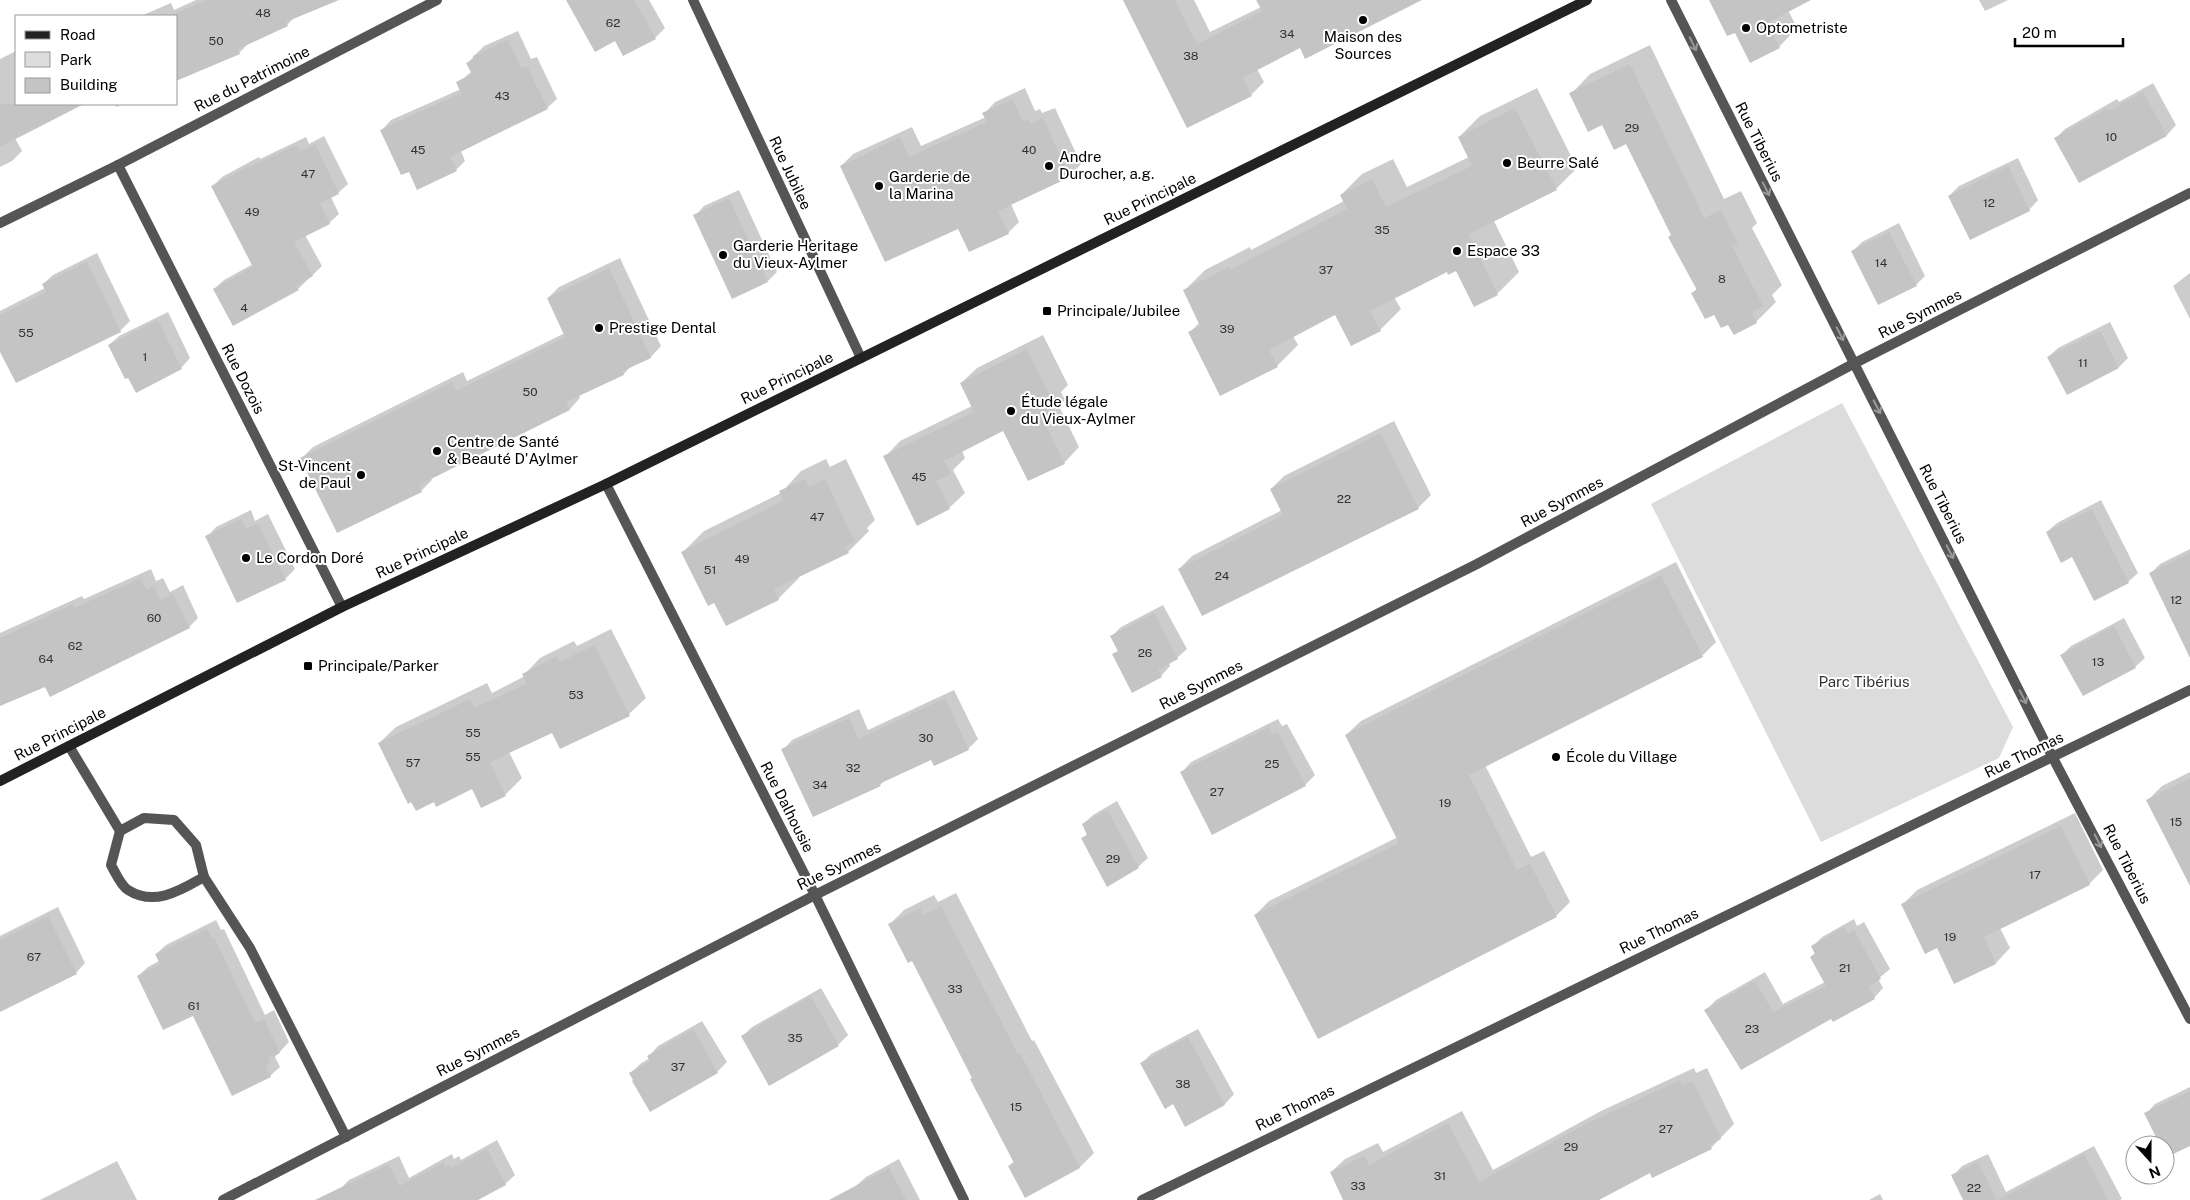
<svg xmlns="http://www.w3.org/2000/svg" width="2190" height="1200" viewBox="0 0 2190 1200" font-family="'Public Sans',sans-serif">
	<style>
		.green { fill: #dcdcdc }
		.shadow { fill: #0003 }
		.building { fill: #c4c4c4 }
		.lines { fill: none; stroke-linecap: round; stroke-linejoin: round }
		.lane { stroke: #555; stroke-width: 10 }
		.street { stroke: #555; stroke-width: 10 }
		.secondary { stroke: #222; stroke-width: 10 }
		.oneway { stroke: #999 }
		.poi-dot { fill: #000; stroke: #fff; stroke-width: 2 }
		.labels { text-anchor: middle; stroke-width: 4; stroke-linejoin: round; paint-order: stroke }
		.number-label { font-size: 12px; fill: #313131 }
		.poi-label { font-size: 15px; fill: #000; stroke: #fff; text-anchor: start }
		.street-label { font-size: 15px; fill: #000; stroke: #fff }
		.park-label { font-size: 15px; fill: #333; stroke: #fff }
	</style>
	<rect width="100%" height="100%" fill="#fff"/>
	<polygon class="green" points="1842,403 2013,727 1999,758 1821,842 1651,504"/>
	<g class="shadow">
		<polygon points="196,0 336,0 294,18 287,25 249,43 239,53 176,16 141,16 171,3 174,10"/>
		<polygon points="580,0 649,0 665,28 655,38 615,39"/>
		<polygon points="1125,0 1194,0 1210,32 1261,7 1258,0 1417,0 1300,46 1257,69 1264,82 1251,95"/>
		<polygon points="1711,0 1803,0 1788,10 1797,28 1779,47 1736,31"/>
		<polygon points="1979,0 2008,0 1985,11"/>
		<polygon points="518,31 531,59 537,57 557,99 547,108 461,151 465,161 456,170 409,170 382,130 391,120 461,89 458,83 472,71 468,63 474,56 484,46"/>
		<polygon points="1650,45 1724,199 1741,191 1757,223 1752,228 1782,285 1772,295 1776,302 1756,322 1728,323 1693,293 1697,288 1627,142 1571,94 1590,74"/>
		<polygon points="16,51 16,104 73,104 64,113 15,138 22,151 12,161 0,167 0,59"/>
		<polygon points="2153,83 2176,125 2167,135 2080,181 2056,138 2065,129 2117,99 2119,102"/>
		<polygon points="1025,88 1035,111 1040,109 1042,113 1055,108 1081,164 1070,176 1011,204 1019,222 1008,233 958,227 841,166 853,154 912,127 921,146 986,117 984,114 995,102"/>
		<polygon points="1537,88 1577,168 1556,189 1494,221 1519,272 1498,293 1474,305 1457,269 1447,271 1394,297 1401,309 1380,330 1336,313 1293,336 1298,345 1277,366 1190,332 1200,322 1184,291 1205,270 1250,247 1251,250 1344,201 1341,195 1362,174 1393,159 1407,187 1469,157 1459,137 1480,116"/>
		<polygon points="115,104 124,104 116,107"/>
		<polygon points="324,136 348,184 338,193 331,197 339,214 329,223 305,235 322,266 298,289 214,289 224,280 253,264 212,187 222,177 259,157 260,159 306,137 309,144"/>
		<polygon points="2018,158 2038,200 2029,210 1949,196 1959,186"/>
		<polygon points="739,190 777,272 768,281 695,216 704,206"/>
		<polygon points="1899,223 1925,276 1916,285 1853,251 1862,242"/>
		<polygon points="97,253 130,321 120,331 0,349 0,311 45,288 43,284 53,275"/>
		<polygon points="620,258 661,346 651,357 631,366 624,374 579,394 580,398 570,409 431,478 432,480 421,491 302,458 313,447 463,372 467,381 565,333 548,298 559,287"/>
		<polygon points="2190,273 2190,319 2173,286"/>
		<polygon points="168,312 190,358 181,368 109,345 119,336"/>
		<polygon points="2110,322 2128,358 2119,367 2048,357 2058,348"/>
		<polygon points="1043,335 1068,385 1061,392 1065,400 1059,406 1079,447 1064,463 1004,429 962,451 965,458 953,470 965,493 949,508 885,457 900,441 972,406 961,383 977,368"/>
		<polygon points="1394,421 1431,495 1418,508 1179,569 1192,556 1282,510 1271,489 1284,476"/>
		<polygon points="826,459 830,467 846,459 875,520 867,528 869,531 848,552 798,576 799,578 778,599 715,601 683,552 704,531 781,493 801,471"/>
		<polygon points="2101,500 2138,573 2128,582 2047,532 2057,523"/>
		<polygon points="251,510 255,521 268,514 295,569 285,579 207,537 216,527"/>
		<polygon points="2190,549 2190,618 2150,574 2160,564"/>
		<polygon points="1676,562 1716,642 1702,656 1485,765 1531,857 1544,851 1570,902 1556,916 1255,915 1269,901 1398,837 1346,735 1361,721"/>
		<polygon points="151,569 156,581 163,578 170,592 183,585 198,618 189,627 0,705 0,633 82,596 84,599"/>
		<polygon points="1163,605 1187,649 1177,658 1169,663 1170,666 1161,676 1114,655 1119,650 1112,636 1121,627"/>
		<polygon points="2124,618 2145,658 2135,667 2062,655 2071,646"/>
		<polygon points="611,629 646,698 629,714 561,748 553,731 509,752 522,778 505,795 473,787 434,801 379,743 396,727 487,683 492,693 525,676 524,675 540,658 574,641 577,646"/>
		<polygon points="954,690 978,739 968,749 932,758 886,779 880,785 783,750 792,740 859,709 868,730"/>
		<polygon points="1278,719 1282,726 1287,724 1315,775 1305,785 1182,772 1191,762"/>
		<polygon points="2190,772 2190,868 2148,800 2162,786"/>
		<polygon points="1117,801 1148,858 1138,867 1082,839 1088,833 1083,824 1093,815"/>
		<polygon points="2075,813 2103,870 2089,884 2000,928 2010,948 1996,963 1955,982 1938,947 1903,904 1917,890"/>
		<polygon points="956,893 1032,1041 1034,1040 1094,1153 1080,1167 1025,1196 1009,1166 1014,1161 973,1078 913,959 890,924 904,910 934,895 938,902"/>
		<polygon points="58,907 85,963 76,973 0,1010 0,936"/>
		<polygon points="1854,919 1857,926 1864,922 1890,969 1878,979 1883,988 1874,998 1832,1017 1706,1010 1716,1000 1765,972 1783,1004 1825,982 1811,957 1816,952 1813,946 1822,937"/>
		<polygon points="216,920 221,930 224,929 265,1015 274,1010 289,1042 275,1057 280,1067 270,1076 194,1014 138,976 148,967 159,961 156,954 166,945"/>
		<polygon points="821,988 848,1035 838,1045 769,1084 743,1036 752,1027"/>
		<polygon points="702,1021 727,1062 717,1072 631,1073 640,1064 650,1058 649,1056 658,1046"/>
		<polygon points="1198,1029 1234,1094 1225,1104 1186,1125 1174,1103 1142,1063 1151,1054"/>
		<polygon points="1694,1068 1696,1073 1707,1068 1734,1124 1711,1148 1650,1171 1597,1200 1344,1200 1331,1172 1345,1159 1378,1143 1383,1152 1462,1111 1493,1170 1601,1111"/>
		<polygon points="2190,1087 2190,1144 2167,1156 2165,1145 2162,1145 2146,1114 2155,1104"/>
		<polygon points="497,1140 515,1175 505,1184 476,1200 345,1200 340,1189 349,1180 399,1156 409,1178 452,1154 454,1159 459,1156 461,1160"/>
		<polygon points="2094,1146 2122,1199 2120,1200 1964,1200 1953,1176 1962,1166 1988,1154 2006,1192"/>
		<polygon points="899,1159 920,1200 863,1200 856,1186 866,1177"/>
		<polygon points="117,1161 137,1200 40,1200"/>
		<polygon points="1880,1194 1883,1200 1869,1200"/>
	</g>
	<g class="building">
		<polygon points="207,0 339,0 286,22 288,26 238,49 240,54 176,81 176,13"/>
		<polygon points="566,0 634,0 656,39 623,56 615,41 595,52"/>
		<polygon points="1123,0 1175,0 1197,44 1262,11 1256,0 1422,0 1305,59 1300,48 1242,78 1252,96 1187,128"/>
		<polygon points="1709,0 1811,0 1767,23 1780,48 1750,63 1735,33 1727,36"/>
		<polygon points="508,40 521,68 527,66 548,109 450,157 457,171 417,190 409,172 401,175 380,130 461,93 456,82 472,74 466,63 474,59 473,56"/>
		<polygon points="1630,64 1704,218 1721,210 1738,244 1732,246 1763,306 1752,312 1757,323 1734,335 1728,325 1721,328 1714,315 1705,319 1691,293 1697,290 1668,237 1671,235 1626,144 1614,150 1602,125 1588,132 1569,93"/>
		<polygon points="2143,92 2167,136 2079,183 2054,138 2108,108 2109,111"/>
		<polygon points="1013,99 1023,122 1029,120 1030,124 1043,118 1070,177 998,211 1009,234 969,252 958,229 885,262 840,166 900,137 909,157 987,122 982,113"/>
		<polygon points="0,104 84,104 0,147"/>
		<polygon points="1515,108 1557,190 1469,234 1498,295 1474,307 1456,271 1448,275 1447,272 1370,311 1381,331 1351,346 1335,315 1269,350 1278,367 1220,396 1188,332 1200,326 1183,290 1229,267 1230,270 1347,209 1340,195 1372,179 1386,207 1472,166 1458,137"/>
		<polygon points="315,144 339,194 320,203 330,224 294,242 313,276 296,286 299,290 233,326 213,289 253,267 211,186 249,166 250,167 296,145 300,152"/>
		<polygon points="2008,166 2030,211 1970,240 1948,196"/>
		<polygon points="729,198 768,282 732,299 693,215"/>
		<polygon points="1889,232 1917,286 1878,305 1851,251"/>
		<polygon points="87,262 121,332 16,383 0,352 0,315 46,292 42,284"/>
		<polygon points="609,268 651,358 623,371 624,375 566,402 570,410 419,485 422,492 337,533 300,458 452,382 456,391 565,337 547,298"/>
		<polygon points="158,320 182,369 136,393 128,378 125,379 108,345"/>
		<polygon points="2100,331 2119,368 2067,395 2047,357"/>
		<polygon points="1027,349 1053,401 1045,406 1050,416 1043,420 1065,464 1028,481 1003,431 944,461 951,474 936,481 950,509 917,526 883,456 974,412 960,383"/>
		<polygon points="1381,433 1419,509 1202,616 1178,569 1283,515 1270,489"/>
		<polygon points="805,479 809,487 825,479 855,542 845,546 849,553 774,589 779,600 726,626 714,603 708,606 681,552 783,501 779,491"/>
		<polygon points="2092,509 2129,583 2094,601 2072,557 2061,563 2046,532"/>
		<polygon points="241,519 246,529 258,523 286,580 237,603 205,536"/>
		<polygon points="2190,553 2190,658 2149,573"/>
		<polygon points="1661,575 1703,657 1469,775 1517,870 1530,864 1557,917 1318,1039 1254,915 1399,843 1345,735"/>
		<polygon points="141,578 146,590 154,586 160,600 173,594 190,628 50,697 45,687 0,706 0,638 73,604 74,608"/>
		<polygon points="1154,613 1178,659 1158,670 1162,677 1132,693 1112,654 1118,651 1110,636"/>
		<polygon points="2114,626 2136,668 2083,696 2060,655"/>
		<polygon points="594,645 630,716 560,749 552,733 490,762 506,796 481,808 472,789 436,807 434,802 416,811 411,802 408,804 378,743 470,699 475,708 527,683 522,674 557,656 560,662"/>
		<polygon points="945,698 969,750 934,766 931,760 879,784 881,786 813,817 781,749 849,718 859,739"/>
		<polygon points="1269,727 1272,735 1278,732 1306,786 1212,835 1180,772"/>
		<polygon points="2190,778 2190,886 2146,800"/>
		<polygon points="1107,810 1139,868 1107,887 1081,838 1087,835 1082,824"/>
		<polygon points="2061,826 2090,885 1984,937 1996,964 1954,984 1937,948 1925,954 1901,904"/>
		<polygon points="941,906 1018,1054 1020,1053 1080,1168 1025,1198 1008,1166 1014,1163 970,1079 972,1078 912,961 908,963 888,924 920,908 923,915"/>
		<polygon points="48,916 77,974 0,1012 0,940"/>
		<polygon points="1844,927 1848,934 1854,930 1881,979 1868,986 1875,999 1833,1022 1831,1019 1741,1070 1704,1010 1755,981 1773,1012 1826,986 1810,957 1815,954 1811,946"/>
		<polygon points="207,929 211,938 214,937 255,1023 264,1019 280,1053 268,1058 270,1063 266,1066 271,1077 232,1096 193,1016 163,1030 137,976 160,964 155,954"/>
		<polygon points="811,996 839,1046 769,1086 741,1036"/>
		<polygon points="693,1029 718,1073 650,1112 632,1081 633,1080 629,1073 650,1061 647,1056"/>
		<polygon points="1188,1037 1225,1105 1185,1127 1173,1104 1165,1109 1140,1063"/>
		<polygon points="1680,1080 1683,1085 1693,1081 1721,1139 1710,1145 1712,1149 1652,1178 1650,1173 1599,1200 1343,1200 1330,1172 1364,1156 1369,1165 1448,1123 1479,1182 1586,1124"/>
		<polygon points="2190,1091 2190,1146 2167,1157 2165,1145 2160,1145 2144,1113"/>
		<polygon points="487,1149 506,1185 478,1200 315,1200 389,1164 400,1186 443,1163 445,1167 450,1165 451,1168"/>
		<polygon points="2084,1154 2108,1200 1998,1200"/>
		<polygon points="1978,1162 1997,1200 1963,1200 1951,1175"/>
		<polygon points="889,1168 906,1200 829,1200"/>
	</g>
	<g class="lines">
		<g class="lane">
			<polyline points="69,746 120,831 144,818 174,820 196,845 204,877 250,948 346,1137"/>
			<path d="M120,831L111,865C115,872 121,886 128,890C155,907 181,890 204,877"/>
		</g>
		<g class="street">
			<polyline points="693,0 861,358"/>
			<polyline points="1671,0 2053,758 2190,1019"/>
			<polyline points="118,165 342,607"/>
			<polyline points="0,223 118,165 437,0"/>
			<polyline points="606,484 815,895 964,1200"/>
			<polyline points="223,1200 815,895 1477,564 1855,363 2190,193"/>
			<polyline points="1142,1200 2190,690"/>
		</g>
		<polyline class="secondary" points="0,781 342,607 606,484 1587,0"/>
	</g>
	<defs><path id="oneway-shaft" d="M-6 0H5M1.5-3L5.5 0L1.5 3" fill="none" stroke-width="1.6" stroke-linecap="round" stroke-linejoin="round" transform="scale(1.25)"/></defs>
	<g class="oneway">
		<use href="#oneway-shaft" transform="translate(1693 44) rotate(64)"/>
		<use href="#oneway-shaft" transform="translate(1766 189) rotate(63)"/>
		<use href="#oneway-shaft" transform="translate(1840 334) rotate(63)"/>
		<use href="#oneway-shaft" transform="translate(1877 407) rotate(63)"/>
		<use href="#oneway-shaft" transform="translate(1950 552) rotate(63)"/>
		<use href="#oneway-shaft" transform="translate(2023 697) rotate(63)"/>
		<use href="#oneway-shaft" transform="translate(2098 841) rotate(63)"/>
	</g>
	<g class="poi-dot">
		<circle cx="1363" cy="20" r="5"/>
		<circle cx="1746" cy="28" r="5"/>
		<circle cx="1507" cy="163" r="5"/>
		<circle cx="1049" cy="166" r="5"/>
		<circle cx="879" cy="186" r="5"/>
		<circle cx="1457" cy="251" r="5"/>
		<circle cx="723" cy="255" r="5"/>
		<rect x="1042" y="306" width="10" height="10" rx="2.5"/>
		<circle cx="599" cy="328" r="5"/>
		<circle cx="1011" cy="411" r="5"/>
		<circle cx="437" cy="451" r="5"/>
		<circle cx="361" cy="475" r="5"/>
		<circle cx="246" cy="558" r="5"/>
		<rect x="303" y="661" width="10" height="10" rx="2.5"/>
		<circle cx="1556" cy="757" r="5"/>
	</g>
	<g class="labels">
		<g class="number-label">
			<text x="263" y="17">48</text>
			<text x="613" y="27">62</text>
			<text x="1287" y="38">34</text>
			<text x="216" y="45">50</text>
			<text x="1191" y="60">38</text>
			<text x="502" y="100">43</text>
			<text x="1632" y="132">29</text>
			<text x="2111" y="141">10</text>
			<text x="418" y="154">45</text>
			<text x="1029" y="154">40</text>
			<text x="308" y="178">47</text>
			<text x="1989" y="207">12</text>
			<text x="252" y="216">49</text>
			<text x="1382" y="234">35</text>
			<text x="1881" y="267">14</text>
			<text x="1326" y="274">37</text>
			<text x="1722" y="283">8</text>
			<text x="244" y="312">4</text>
			<text x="1227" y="333">39</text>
			<text x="26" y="337">55</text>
			<text x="145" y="361">1</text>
			<text x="2083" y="367">11</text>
			<text x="530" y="396">50</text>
			<text x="919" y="481">45</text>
			<text x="1344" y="503">22</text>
			<text x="817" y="521">47</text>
			<text x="742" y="563">49</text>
			<text x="710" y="574">51</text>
			<text x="1222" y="580">24</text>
			<text x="2176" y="604">12</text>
			<text x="154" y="622">60</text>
			<text x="75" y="650">62</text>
			<text x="1145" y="657">26</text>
			<text x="46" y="663">64</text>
			<text x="2098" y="666">13</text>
			<text x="576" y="699">53</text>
			<text x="473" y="737">55</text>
			<text x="926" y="742">30</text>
			<text x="473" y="761">55</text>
			<text x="413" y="767">57</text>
			<text x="1272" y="768">25</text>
			<text x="853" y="772">32</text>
			<text x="820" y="789">34</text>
			<text x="1217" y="796">27</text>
			<text x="1445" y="807">19</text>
			<text x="2176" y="826">15</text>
			<text x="1113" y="863">29</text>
			<text x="2035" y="879">17</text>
			<text x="1950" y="941">19</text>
			<text x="34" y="961">67</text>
			<text x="1845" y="972">21</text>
			<text x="955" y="993">33</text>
			<text x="194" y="1010">61</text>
			<text x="1752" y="1033">23</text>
			<text x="795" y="1042">35</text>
			<text x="678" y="1071">37</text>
			<text x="1183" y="1088">38</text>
			<text x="1016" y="1111">15</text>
			<text x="1666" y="1133">27</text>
			<text x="1571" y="1151">29</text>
			<text x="1440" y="1180">31</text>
			<text x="1358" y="1190">33</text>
			<text x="1974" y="1192">22</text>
		</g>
		<g class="poi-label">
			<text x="1756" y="33">Optometriste</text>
			<text x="1363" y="42" text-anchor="middle">Maison des<tspan x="1363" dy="17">Sources</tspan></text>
			<text x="1059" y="162">Andre<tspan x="1059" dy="17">Durocher, a.g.</tspan></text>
			<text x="1517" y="168">Beurre Salé</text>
			<text x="889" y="182">Garderie de<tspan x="889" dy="17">la Marina</tspan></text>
			<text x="733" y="251">Garderie Heritage<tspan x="733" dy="17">du Vieux-Aylmer</tspan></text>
			<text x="1467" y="256">Espace 33</text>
			<text x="1057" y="316">Principale/Jubilee</text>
			<text x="609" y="333">Prestige Dental</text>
			<text x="1021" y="407">Étude légale<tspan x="1021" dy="17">du Vieux-Aylmer</tspan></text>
			<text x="447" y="447">Centre de Santé<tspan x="447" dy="17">&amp; Beauté D'Aylmer</tspan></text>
			<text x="351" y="471" text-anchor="end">St-Vincent<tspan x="351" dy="17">de Paul</tspan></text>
			<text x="256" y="563">Le Cordon Doré</text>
			<text x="318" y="671">Principale/Parker</text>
			<text x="1566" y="762">École du Village</text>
		</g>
		<g class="street-label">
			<text transform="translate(252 79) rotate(-27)" y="5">Rue du Patrimoine</text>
			<text transform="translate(1759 142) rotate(63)" y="5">Rue Tiberius</text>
			<text transform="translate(790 173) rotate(65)" y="5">Rue Jubilee</text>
			<text transform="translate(1150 199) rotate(-26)" y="5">Rue Principale</text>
			<text transform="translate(1920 314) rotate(-27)" y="5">Rue Symmes</text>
			<text transform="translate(787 378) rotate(-26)" y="5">Rue Principale</text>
			<text transform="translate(243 379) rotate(63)" y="5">Rue Dozois</text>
			<text transform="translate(1562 502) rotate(-28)" y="5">Rue Symmes</text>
			<text transform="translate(1943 504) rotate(63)" y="5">Rue Tiberius</text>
			<text transform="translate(422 553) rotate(-25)" y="5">Rue Principale</text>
			<text transform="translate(1201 685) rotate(-27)" y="5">Rue Symmes</text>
			<text transform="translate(60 734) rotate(-27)" y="5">Rue Principale</text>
			<text transform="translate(2024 755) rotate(-26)" y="5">Rue Thomas</text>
			<text transform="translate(787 807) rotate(63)" y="5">Rue Dalhousie</text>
			<text transform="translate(2127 864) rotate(63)" y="5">Rue Tiberius</text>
			<text transform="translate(839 866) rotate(-26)" y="5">Rue Symmes</text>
			<text transform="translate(1659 931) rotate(-26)" y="5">Rue Thomas</text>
			<text transform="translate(478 1052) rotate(-27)" y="5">Rue Symmes</text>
			<text transform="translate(1295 1108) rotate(-26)" y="5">Rue Thomas</text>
		</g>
		<g class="park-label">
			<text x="1864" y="687">Parc Tibérius</text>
		</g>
	</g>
	<rect x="15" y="15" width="162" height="90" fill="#ffffff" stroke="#999999"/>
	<rect x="25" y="31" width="25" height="8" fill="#222222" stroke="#999999"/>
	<text x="60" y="40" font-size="15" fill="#000000">Road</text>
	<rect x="25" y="52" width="25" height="15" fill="#dcdcdc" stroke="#999999"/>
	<text x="60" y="65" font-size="15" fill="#000000">Park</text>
	<rect x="25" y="78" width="25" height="15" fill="#c4c4c4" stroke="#999999"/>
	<text x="60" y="90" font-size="15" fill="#000000">Building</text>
	<g transform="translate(2150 1160) rotate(159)"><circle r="24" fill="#ffffff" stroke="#999999"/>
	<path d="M0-4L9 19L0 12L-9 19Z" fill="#000000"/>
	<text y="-8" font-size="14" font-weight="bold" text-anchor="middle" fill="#000000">N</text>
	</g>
	<path d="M2015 38v8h108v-8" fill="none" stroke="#000000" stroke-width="2.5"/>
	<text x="2022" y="38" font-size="15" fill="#000000" stroke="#ffffff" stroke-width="4" paint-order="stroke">20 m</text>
</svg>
